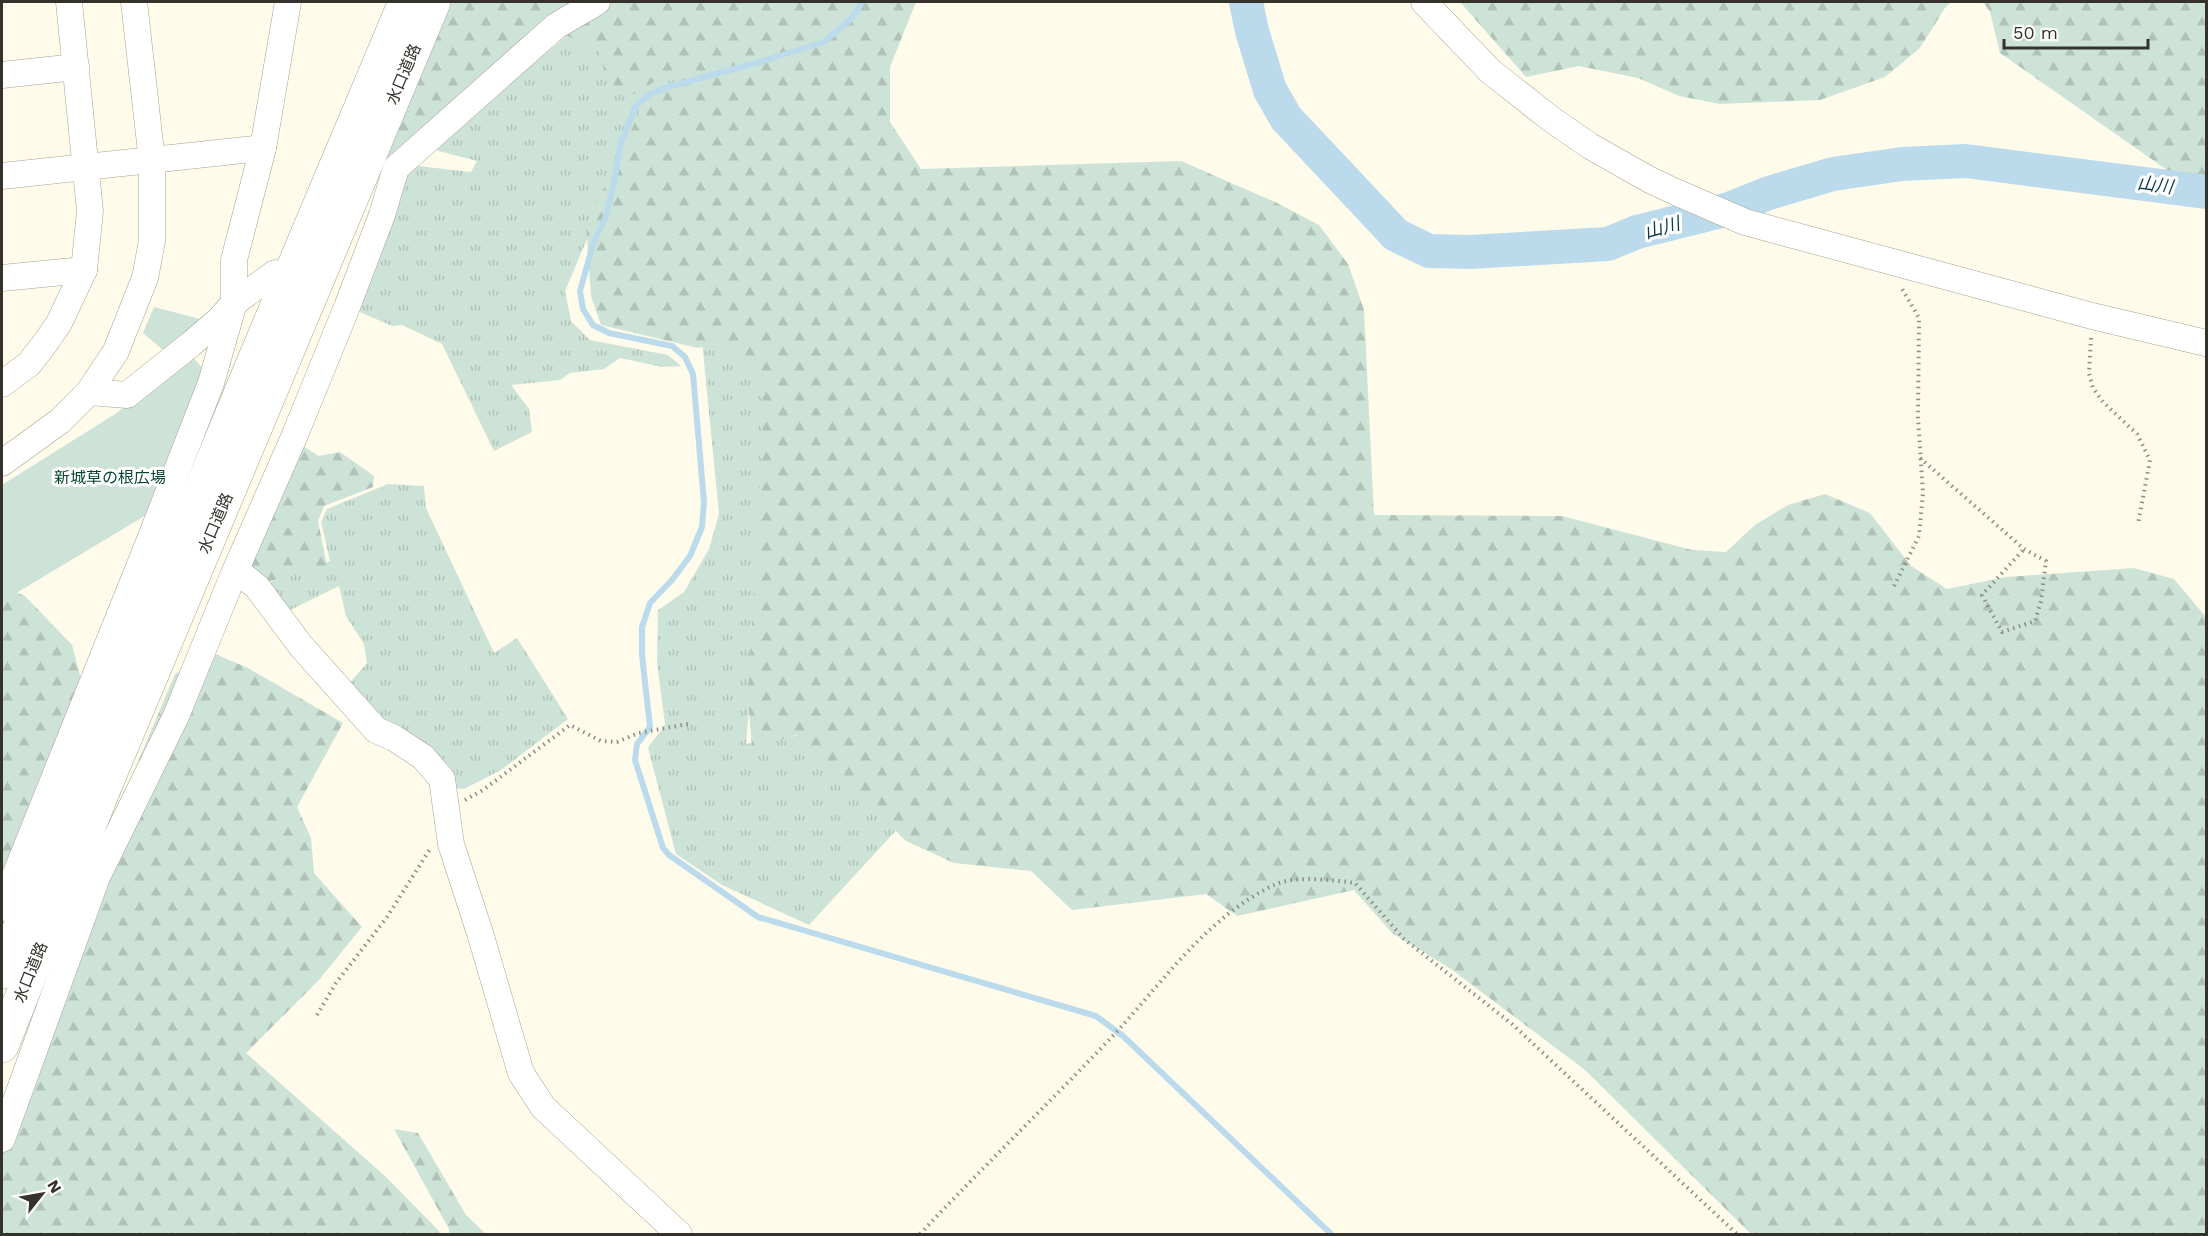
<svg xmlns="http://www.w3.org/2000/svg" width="2208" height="1236" viewBox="0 0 2208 1236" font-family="'Work Sans','Noto Sans JP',sans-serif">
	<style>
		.grass { fill: url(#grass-tufts) }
		.forest { fill: url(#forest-firs) }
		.park { fill: #cde3d7 }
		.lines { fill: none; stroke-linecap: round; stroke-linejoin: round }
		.stream { stroke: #bbdbed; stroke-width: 6 }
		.river { stroke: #bbdbed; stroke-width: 34 }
		.minor-tunnel { stroke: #d6d3c5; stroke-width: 26; stroke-dasharray: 26 13; stroke-linecap: butt }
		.minor-casing { stroke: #a6a28f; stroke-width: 27 }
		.highway-casing { stroke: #a6a28f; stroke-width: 34 }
		.path { stroke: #8f8d82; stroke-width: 4; stroke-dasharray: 1.5 4.5; stroke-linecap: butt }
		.minor { stroke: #fff; stroke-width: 26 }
		.highway { stroke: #fff; stroke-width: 33 }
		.labels { text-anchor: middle; stroke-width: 6; stroke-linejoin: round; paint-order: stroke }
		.street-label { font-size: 16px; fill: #34322b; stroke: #fff }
		.park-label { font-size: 16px; fill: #09462e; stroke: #fff }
		.water-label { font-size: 18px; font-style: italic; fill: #0f3a4e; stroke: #fff }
	</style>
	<defs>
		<pattern id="grass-tufts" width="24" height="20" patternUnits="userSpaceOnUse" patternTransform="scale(1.5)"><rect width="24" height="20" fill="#cde3d7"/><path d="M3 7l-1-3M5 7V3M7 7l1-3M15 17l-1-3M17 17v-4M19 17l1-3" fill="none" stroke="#b1c3b9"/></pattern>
		<pattern id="forest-firs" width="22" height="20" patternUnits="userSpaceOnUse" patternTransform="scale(1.5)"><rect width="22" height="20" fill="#cde3d7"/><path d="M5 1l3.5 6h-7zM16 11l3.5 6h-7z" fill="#b1c3b9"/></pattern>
	</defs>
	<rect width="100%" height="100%" fill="#fefbeb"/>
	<g class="grass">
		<polygon points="571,32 658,74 701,69 607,192 565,291 571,321 590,340 668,355 681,366 662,367 620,358 604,369 570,373 560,380 511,385 529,409 532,432 494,451 442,344 402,325 392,326 353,309 408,172 418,166 471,172 477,161 431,149"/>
		<path d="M702,341L749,353L771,399L765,517L746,744L808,734L900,826L809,925L722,885L676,854L648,748C653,739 661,733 665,724L657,663L658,610L684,592L709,549L719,514Z"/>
		<polygon points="388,484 424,486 426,508 494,653 517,638 568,719 501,770 464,789 451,788 344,689 367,663 364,644 346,616 339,586 280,615 259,586 330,561 321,522 327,509"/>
	</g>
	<g class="forest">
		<polygon points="448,2 916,2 890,67 890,122 921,169 1181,161 1275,202 1319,225 1348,264 1364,310 1374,515 1562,516 1692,550 1726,552 1755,525 1788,505 1825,494 1870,513 1911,566 1947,589 2006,577 2134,568 2174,579 2206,617 2206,1234 1751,1234 1585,1070 1451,969 1392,933 1354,890 1237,916 1206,894 1072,910 1031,871 954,863 906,841 797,735 752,748 748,699 764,402 744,357 715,344 698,348 601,325 591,296 586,226 642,107 652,96 695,72 661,78 629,97 609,89 599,51 549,27 381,169"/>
		<polygon points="1460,2 1951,2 1945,8 1920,48 1885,77 1820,100 1720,104 1679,96 1638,78 1579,66 1526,77"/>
		<polygon points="1983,2 2206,2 2206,175 2170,172 2000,53 1990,12"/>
		<polygon points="296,442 319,456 340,452 374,476 373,487 324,506 318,521 327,566 256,585 244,572"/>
		<polygon points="2,586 25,596 72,645 90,713 2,955"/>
		<polygon points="213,653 248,668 343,723 297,807 311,838 314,873 362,927 318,981 246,1053 386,1177 442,1234 2,1234 2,1102 62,942 175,674"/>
		<polygon points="394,1129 418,1133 466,1215 486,1234 449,1234 449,1229"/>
	</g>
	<g class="park">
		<polygon points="154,307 208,321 168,354 143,333"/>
		<polygon points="193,357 206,373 153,511 13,595 2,591 2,485 115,414"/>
	</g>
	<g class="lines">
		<polyline class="stream" points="862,2 852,18 824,42 763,61 668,87 650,94 636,106 621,142 614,183 605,219 594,241 580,291 583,309 593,325 609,333 672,346 685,357 693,374 704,502 702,527 690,556 672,580 650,603 642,627 642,655 650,727 637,744 635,760 663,848 669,855 758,917 1096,1016 1123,1036 1331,1234"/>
		<polyline class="river" points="1246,2 1252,31 1270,90 1286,118 1396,235 1429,251 1470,252 1608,244 1637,232 1729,209 1769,193 1833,174 1902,164 1966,161 2206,192"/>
		<polyline class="minor-tunnel" points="182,555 218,570"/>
		<g class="minor-casing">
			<g id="minor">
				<polyline points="1424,2 1490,71 1551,119 1590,146 1650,180 1678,193 1745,222 2092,316 2206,343"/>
				<polyline points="2,75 76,67"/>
				<polyline points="2,176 263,148"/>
				<polyline points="2,278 84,270"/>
				<polyline points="2,384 29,364 46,342 59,323 84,270 90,211 69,2"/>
				<polyline points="89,392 127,395 191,344 219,320 234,303 275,273"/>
				<polyline points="2,463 60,421 89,392 116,351 145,278 152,241 152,161 134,2"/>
				<polyline points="236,570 257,587 301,646 376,730 394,738 423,757 442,779 451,844 480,933 521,1073 543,1107 679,1234"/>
				<polyline points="2,908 149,542 211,383 234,303 234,260 263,148 288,2"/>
				<polyline points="2,1139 97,877 176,716 233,576 294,437 347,307 382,215 396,168 556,26 597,2"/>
			</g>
		</g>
		<g class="highway-casing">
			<g id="highway">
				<polyline points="2,972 67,808 130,661 252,365 405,2"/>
				<polyline points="2,1046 104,789 434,2"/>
			</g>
		</g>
		<g class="path">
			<polyline points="2091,338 2089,373 2093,388 2103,402 2137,434 2150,460 2138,524"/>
			<polyline points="1920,458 2024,549 2046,561 2041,601 2035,621 2002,632 1982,595 2024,549"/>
			<polyline points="1894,586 1919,536 1923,493 1918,418 1919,318 1901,287"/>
			<polyline points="465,800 483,790 570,725 601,741 617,742 639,733 688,724"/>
			<polyline points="317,1015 336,983 387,917 430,849"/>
			<path d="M920,1234C982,1168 1047,1105 1110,1039C1161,985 1205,918 1274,885C1294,875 1333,880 1355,883L1404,939L1512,1024L1737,1234"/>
		</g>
		<use href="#minor" class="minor"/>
		<use href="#highway" class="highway"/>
	</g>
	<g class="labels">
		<g class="street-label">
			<text transform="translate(403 74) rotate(-67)" y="6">水口道路</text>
			<text transform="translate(215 523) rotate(-67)" y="6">水口道路</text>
			<text transform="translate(30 972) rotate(-68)" y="6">水口道路</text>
		</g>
		<g class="park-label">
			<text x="110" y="483">新城草の根広場</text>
		</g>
		<g class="water-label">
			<text transform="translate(2155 185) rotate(7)" y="6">山川</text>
			<text transform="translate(1662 228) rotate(-16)" y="6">山川</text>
		</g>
	</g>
	<rect width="2208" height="1236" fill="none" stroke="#34322b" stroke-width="6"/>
	<g transform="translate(42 1194) rotate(59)" stroke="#ffffff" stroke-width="4.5" paint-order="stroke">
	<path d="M0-4.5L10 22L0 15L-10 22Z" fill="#34322b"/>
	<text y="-9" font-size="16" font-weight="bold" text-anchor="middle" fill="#34322b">N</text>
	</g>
	<path d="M2004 39v9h144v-9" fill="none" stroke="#34322b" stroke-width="3"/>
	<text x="2013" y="39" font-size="18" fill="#34322b" stroke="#ffffff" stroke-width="4.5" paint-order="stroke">50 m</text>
</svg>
